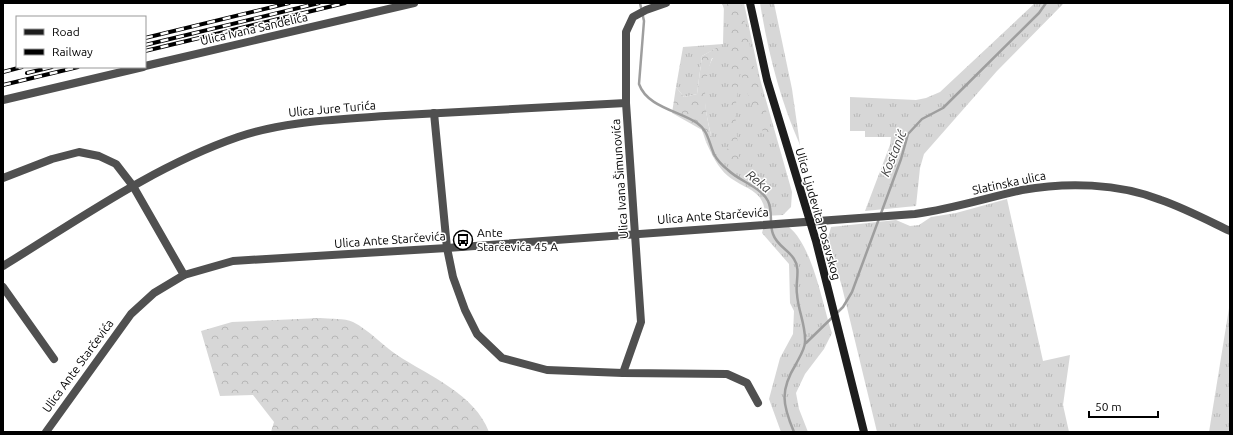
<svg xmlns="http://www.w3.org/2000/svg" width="1233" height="435" viewBox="0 0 1233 435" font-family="Ubuntu,sans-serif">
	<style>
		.grass { fill: url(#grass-tufts) }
		.forest { fill: url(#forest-crowns) }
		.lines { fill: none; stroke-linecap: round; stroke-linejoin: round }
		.stream { stroke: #9e9e9e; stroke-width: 2.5 }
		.street { stroke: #505050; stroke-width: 8 }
		.secondary { stroke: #1d1d1d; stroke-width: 8 }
		.rail-casing { stroke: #000; stroke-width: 4 }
		.rail { stroke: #fff; stroke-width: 2.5; stroke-dasharray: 8; stroke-linecap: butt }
		.labels { text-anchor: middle; stroke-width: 3; stroke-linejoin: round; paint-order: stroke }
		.street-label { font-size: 12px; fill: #000; stroke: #fff }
		.poi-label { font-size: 12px; fill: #000; stroke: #fff; text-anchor: start }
		.water-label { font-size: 13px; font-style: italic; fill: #3f3f3f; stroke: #fff }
	</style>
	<defs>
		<pattern id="grass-tufts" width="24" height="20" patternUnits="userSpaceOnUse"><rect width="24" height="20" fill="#d7d7d7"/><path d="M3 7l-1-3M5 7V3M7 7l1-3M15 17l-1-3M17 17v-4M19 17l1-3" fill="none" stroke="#b7b7b7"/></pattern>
		<pattern id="forest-crowns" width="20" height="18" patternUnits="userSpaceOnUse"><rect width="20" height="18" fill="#d7d7d7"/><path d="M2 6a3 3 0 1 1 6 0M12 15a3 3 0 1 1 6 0" fill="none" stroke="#b7b7b7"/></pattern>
	</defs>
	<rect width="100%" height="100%" fill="#fff"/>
	<g class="grass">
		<path d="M724,3H744L760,79L792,192L791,207L783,215L765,216C765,189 745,190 728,176C718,168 711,153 706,142L711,135C703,101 698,73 722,45L702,56L697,94L684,97L676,87L683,47L723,44Z"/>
		<path d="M760,3H774L792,89L800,145C780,100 768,52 760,3Z"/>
		<polygon points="1035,3 1064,3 997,71 924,154 920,168 916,206 865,211 890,145 891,137 865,137 865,131 850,131 850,97 916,100 926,98 940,92"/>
		<polygon points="1007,199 1043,361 1070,355 1063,405 1069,432 877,432 842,287 828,238 831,227 896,220 910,226 919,225 931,217 956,213"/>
		<path d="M789,227C813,247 822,303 832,333L824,349L805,374L796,393L799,409L808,432H781L769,399L780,358L793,334L794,311L790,303L789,264L762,233L763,229Z"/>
		<polygon points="1230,302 1230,432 1209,432"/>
	</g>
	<g class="forest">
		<polygon points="722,3 741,3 755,72 772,132 770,137 765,136 751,104 740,70 735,112 739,160 734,163 723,154 730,146 732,76 729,41 733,24 727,18"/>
		<path d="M723,44L715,59L712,58C702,87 704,106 711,135L706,142L702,130L672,113L676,87L684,97L697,94L702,56Z"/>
		<path d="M320,318C329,319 345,318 353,322C369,330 382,345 397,355C429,376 475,394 489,432H271L274,422L253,395L220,396L201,331L232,322Z"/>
	</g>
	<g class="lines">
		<g class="stream">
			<path d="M640,3L644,21L639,84C647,107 679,111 697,123C708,130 709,143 714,154C717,160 723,166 728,170C739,181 761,187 768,201C773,211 769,224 773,234C777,246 788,249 794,259C801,269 795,283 797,294C798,311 806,325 805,342C805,349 799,358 796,364C780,390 782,404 794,432"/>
			<polyline points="806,343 843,307 852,292 901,159 908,134 922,119 943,108 1039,13 1046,3"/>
		</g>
		<g class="street">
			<polyline points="145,66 414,3"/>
			<polyline points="3,100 143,67"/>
			<polyline points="434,113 447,248 453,277 465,310 477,334 502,358 547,370 623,373 727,374 747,383 758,403"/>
			<polyline points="3,178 52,159 79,152 99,156 116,164 133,186 184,275"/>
			<path d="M3,266C78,220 154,166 238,137C285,121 335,120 385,116C465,111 546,108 626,103"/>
			<polyline points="3,287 54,359"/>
			<polyline points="623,373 641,322 626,103 626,32 633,17 646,10 666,3"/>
			<path d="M46,432L131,314L154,293L184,275L233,261L447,248L915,214C952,209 986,198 1022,190C1066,182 1118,183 1161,200C1184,208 1207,220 1230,231"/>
		</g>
		<polyline class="secondary" points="750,3 767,80 816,241 864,432"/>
		<g class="rail-casing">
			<g id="rail">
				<polyline points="145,38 289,3"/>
				<polyline points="145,45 319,3"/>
				<polyline points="145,51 345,3"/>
				<polyline points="3,72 22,67"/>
				<polyline points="27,73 52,67"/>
				<polyline points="3,85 78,67"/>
			</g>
		</g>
		<use href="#rail" class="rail"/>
	</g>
	<defs>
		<g id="bus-ring" transform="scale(1)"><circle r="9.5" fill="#fff" stroke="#000" stroke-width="1.5"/><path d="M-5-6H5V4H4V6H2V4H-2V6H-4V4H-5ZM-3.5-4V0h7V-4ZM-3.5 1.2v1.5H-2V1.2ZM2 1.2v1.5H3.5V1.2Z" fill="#000"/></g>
	</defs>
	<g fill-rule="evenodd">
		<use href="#bus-ring" x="463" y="240"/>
	</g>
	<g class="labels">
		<g class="street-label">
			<text transform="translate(254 29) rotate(-13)" y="4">Ulica Ivana Sandelića</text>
			<text transform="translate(332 109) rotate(-5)" y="4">Ulica Jure Turića</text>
			<text transform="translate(620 179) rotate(-94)" y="4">Ulica Ivana Šimunovića</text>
			<text transform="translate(1009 183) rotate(-12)" y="4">Slatinska ulica</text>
			<text transform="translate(818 214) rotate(74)" y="4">Ulica Ljudevita Posavskog</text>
			<text transform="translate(713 216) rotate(-4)" y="4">Ulica Ante Starčevića</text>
			<text transform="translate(390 240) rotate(-4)" y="4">Ulica Ante Starčevića</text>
			<text transform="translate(78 366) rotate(-54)" y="4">Ulica Ante Starčevića</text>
		</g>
		<g class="poi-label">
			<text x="477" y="237">Ante<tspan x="477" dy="14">Starčevića 45 A</tspan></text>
		</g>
		<g class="water-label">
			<text transform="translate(893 153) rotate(-68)" y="5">Kostanić</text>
			<text transform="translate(759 181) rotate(38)" y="5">Reka</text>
		</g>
	</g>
	<rect width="1233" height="435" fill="none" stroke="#000000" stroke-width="8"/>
	<rect x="16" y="16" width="130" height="52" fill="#ffffff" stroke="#999999"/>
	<rect x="24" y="29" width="20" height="6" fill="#1d1d1d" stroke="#999999"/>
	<text x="52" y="36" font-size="12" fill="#000000">Road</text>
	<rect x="24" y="49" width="20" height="6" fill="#000000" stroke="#999999"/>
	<text x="52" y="56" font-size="12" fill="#000000">Railway</text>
	<path d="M1089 411v6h69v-6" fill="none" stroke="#000000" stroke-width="2"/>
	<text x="1095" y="411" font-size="12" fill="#000000" stroke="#ffffff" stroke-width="3" paint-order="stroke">50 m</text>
</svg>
